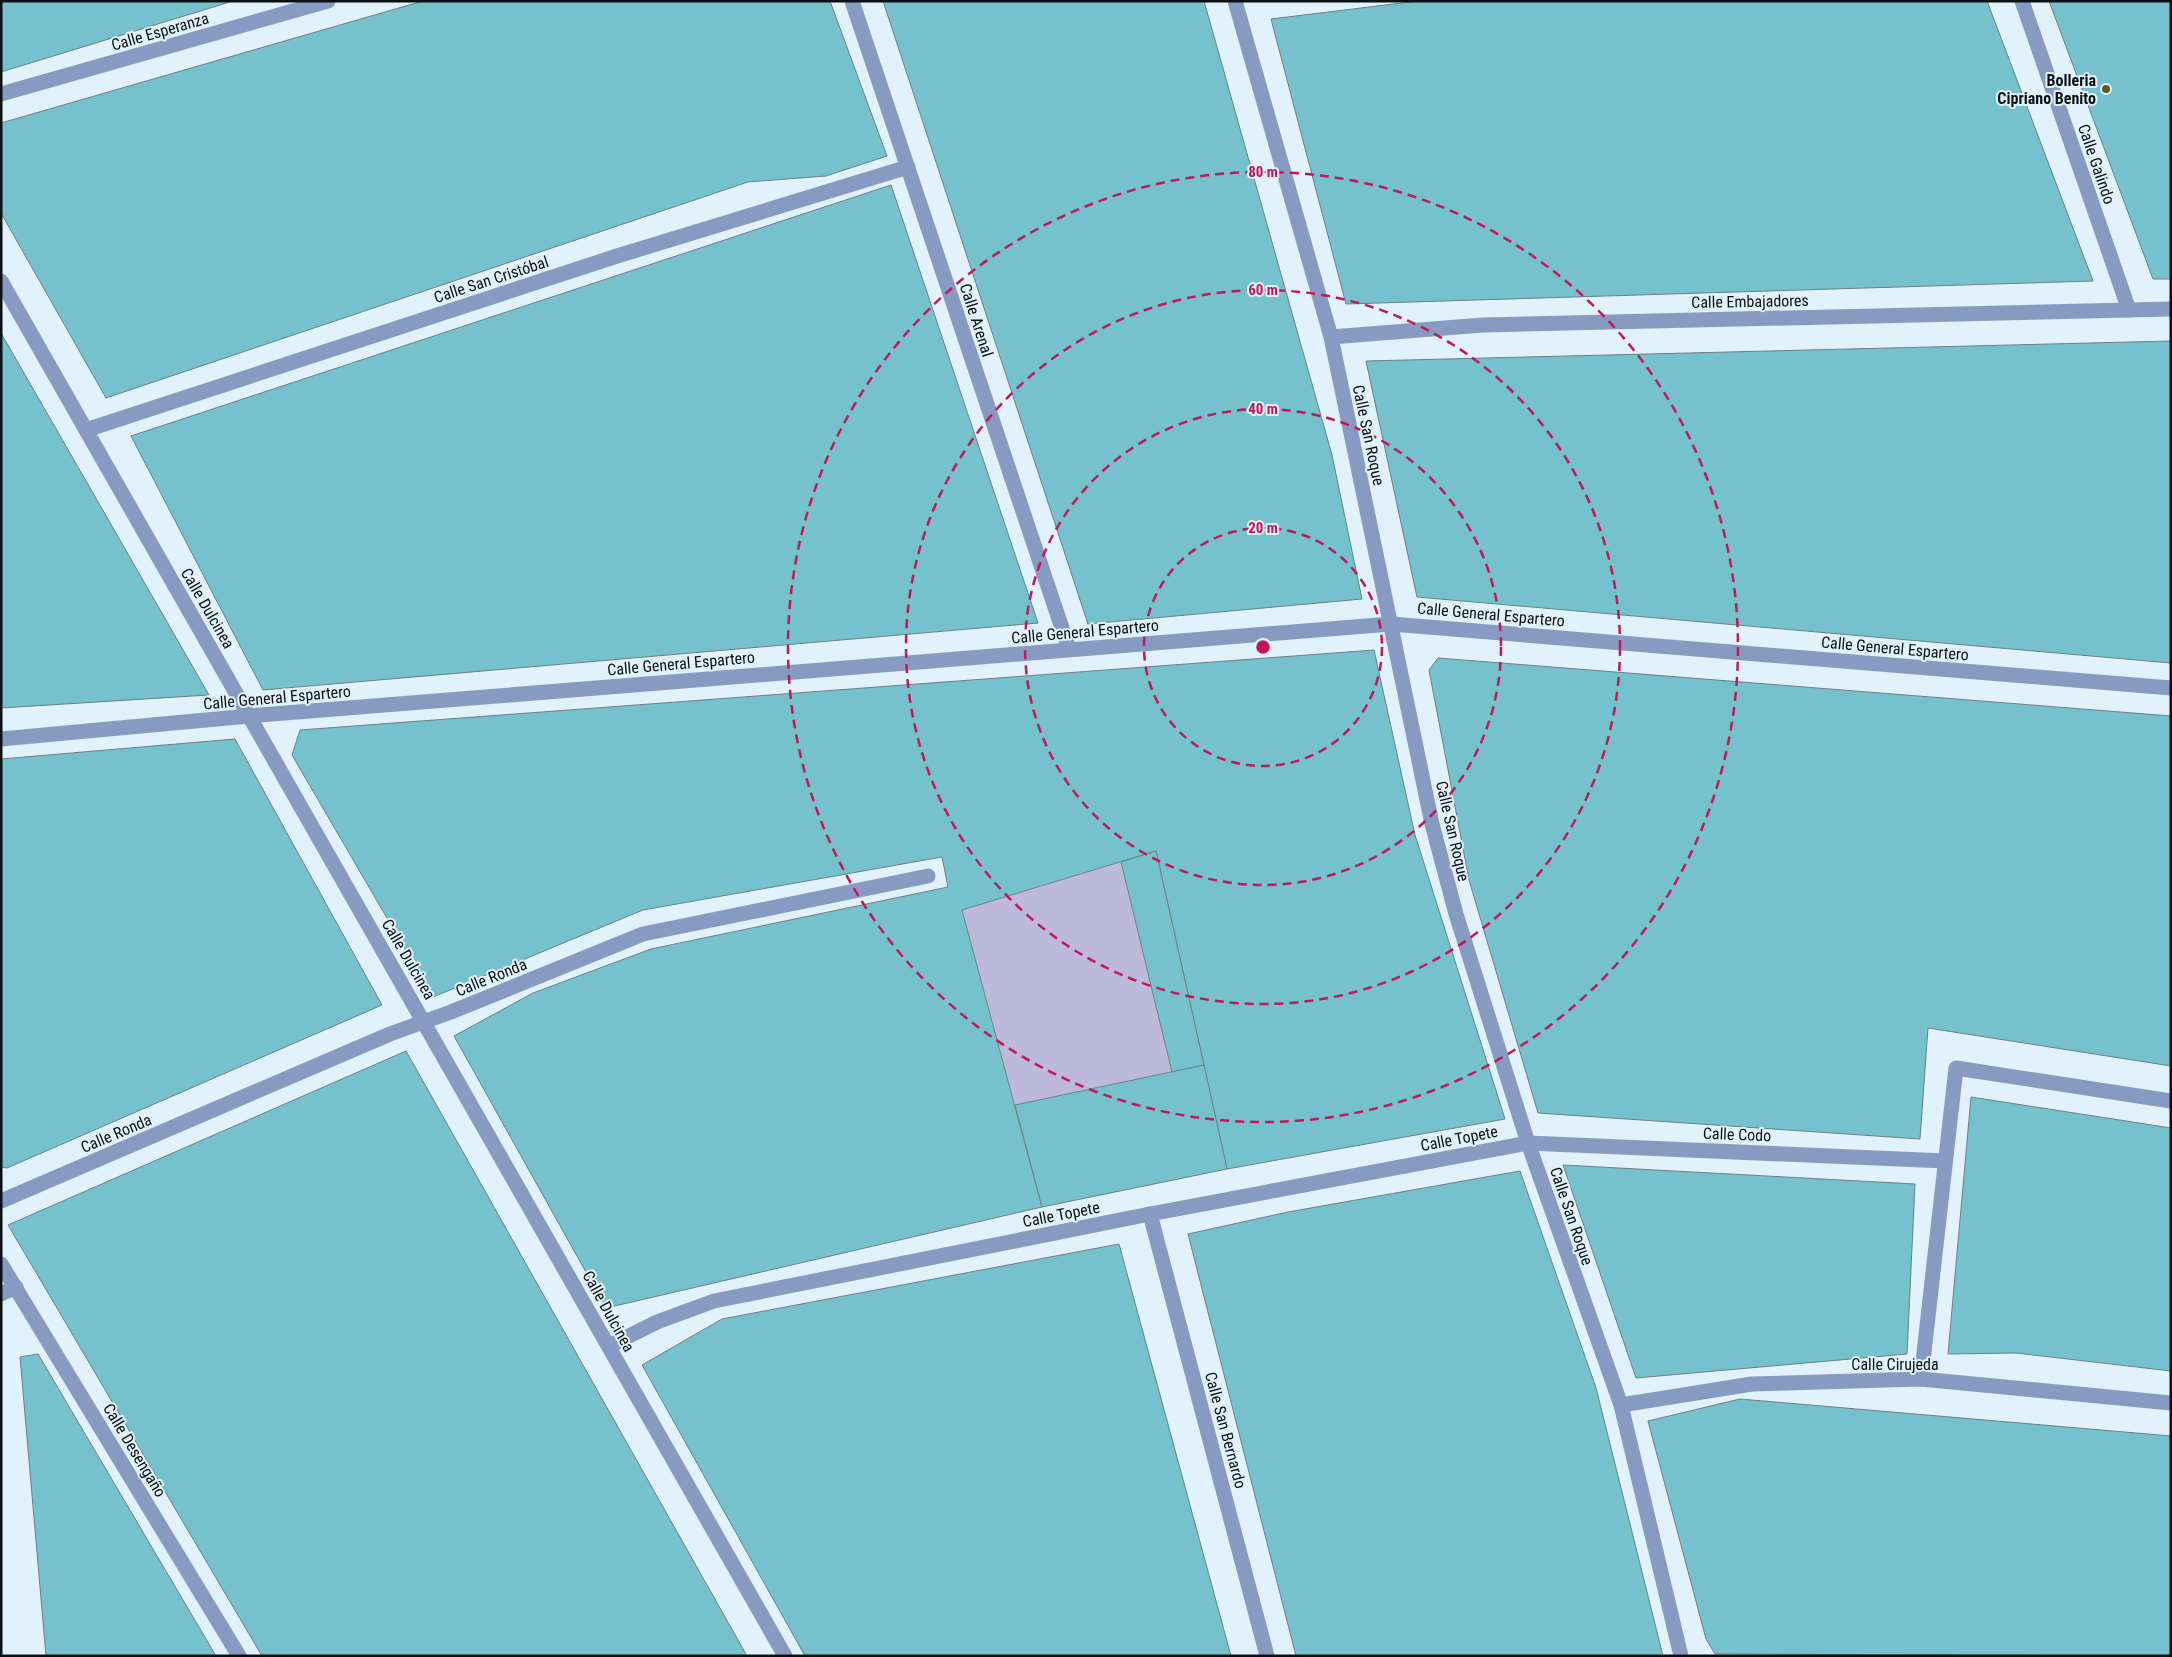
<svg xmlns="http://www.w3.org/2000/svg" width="2172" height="1657" viewBox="0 0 2172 1657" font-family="'Roboto Condensed',sans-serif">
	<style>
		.green { fill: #bdb9dc }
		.building { fill: #75c1ce; stroke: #6a8185 }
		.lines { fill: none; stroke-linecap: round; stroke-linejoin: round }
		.minor { stroke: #879bc2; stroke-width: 15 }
		.ring { fill: none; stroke: #c2185b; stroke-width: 2.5; stroke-dasharray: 9 6 }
		.poi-dot { fill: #605723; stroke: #e2f2fc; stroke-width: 2 }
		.labels { text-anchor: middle; stroke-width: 4; stroke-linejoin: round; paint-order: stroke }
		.street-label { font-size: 16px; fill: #0a1014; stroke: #e2f2fc }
		.poi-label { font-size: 16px; font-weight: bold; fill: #0a1014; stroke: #e2f2fc; text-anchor: end }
		.centre { fill: #c2185b; stroke: #e2f2fc; stroke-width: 2.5 }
		.ring-label { font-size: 15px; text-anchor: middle; font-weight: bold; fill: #c2185b; stroke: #e2f2fc; stroke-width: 4; stroke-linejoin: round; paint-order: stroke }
	</style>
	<rect width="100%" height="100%" fill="#e2f2fc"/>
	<polygon class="green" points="1121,862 1172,1072 1015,1105 962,910"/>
	<g class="building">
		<polygon points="1,1 233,1 1,72"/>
		<polygon points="423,1 830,1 887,156 826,176 748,182 106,398 1,213 1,123"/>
		<polygon points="883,1 1204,1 1332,455 1362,599 1088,624"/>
		<polygon points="1418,1 1987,1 2093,281 1346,304 1271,19"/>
		<polygon points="2049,1 2171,1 2171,279 2153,279"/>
		<polygon points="891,185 1038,623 263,690 131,436"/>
		<polygon points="1,333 209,695 1,708"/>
		<polygon points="2171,341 2171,663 1417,597 1366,361"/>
		<polygon points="1374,650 1415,835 1505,1119 1227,1169 1156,851 962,910 1042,1207 606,1308 454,1036 533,993 651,949 948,887 942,857 643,910 433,997 292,755 300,730"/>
		<polygon points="1438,658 2171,716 2171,1066 1928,1028 1920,1139 1538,1113 1469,880 1429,670"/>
		<polygon points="235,739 382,1005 7,1168 1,1167 1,759"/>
		<polygon points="1156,851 1204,1065 1172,1072 1121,862"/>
		<polygon points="406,1051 747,1656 262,1656 8,1225"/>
		<polygon points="1204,1065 1227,1169 1042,1207 1015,1105"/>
		<polygon points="1971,1097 2171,1128 2171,1371 2016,1353 1948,1354"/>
		<polygon points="1563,1165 1915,1184 1907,1354 1636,1378"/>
		<polygon points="1520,1171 1596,1388 1663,1656 1296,1656 1188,1234 1288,1212"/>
		<polygon points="1119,1244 1231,1656 805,1656 642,1365 722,1319"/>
		<polygon points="38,1354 216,1656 46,1656 20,1357"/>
		<polygon points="1740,1399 2171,1436 2171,1656 1715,1654 1706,1639 1648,1421"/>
	</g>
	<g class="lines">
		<g class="minor">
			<polyline points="852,1 1069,649"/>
			<polyline points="1235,1 1331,337 1432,824 1456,914 1528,1143 1621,1405 1681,1656"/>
			<polyline points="2022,1 2129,310"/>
			<polyline points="1,94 328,1"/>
			<polyline points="1,281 785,1656"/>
			<polyline points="1331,337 1483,325 2171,309"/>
			<polyline points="86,430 614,257 908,167"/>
			<polyline points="1,739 249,716 1391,624 2171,688"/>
			<polyline points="1,1201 390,1034 451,1012 643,934 928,876"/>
			<polyline points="1150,1214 1267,1656"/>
			<polyline points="1,1264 239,1656"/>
			<polyline points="1,1294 16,1287"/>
			<polyline points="609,1346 657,1322 714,1301 1150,1214 1528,1143 1945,1161"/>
			<polyline points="1921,1379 1956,1068 2171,1101"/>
			<polyline points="1621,1405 1752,1384 1921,1379 2171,1403"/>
		</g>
	</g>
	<g class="ring">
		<circle cx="1263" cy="647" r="119"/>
		<circle cx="1263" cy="647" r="238"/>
		<circle cx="1263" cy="647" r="357"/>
		<circle cx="1263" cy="647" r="475"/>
	</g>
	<circle class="poi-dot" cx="2106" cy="89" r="5"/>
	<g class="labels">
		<g class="street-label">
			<text transform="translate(160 31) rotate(-16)" y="6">Calle Esperanza</text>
			<text transform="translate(2097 164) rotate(71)" y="6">Calle Galindo</text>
			<text transform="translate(491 279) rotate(-18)" y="6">Calle San Cristóbal</text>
			<text transform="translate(1750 301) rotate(-1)" y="6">Calle Embajadores</text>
			<text transform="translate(977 320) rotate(72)" y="6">Calle Arenal</text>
			<text transform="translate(1369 435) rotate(78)" y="6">Calle San Roque</text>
			<text transform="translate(208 608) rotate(60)" y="6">Calle Dulcinea</text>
			<text transform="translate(1491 614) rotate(5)" y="6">Calle General Espartero</text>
			<text transform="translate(1085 631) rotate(-5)" y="6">Calle General Espartero</text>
			<text transform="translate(1895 648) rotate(5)" y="6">Calle General Espartero</text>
			<text transform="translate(681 663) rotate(-5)" y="6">Calle General Espartero</text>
			<text transform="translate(277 697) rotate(-5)" y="6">Calle General Espartero</text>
			<text transform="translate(1453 831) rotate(77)" y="6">Calle San Roque</text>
			<text transform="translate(409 959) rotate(60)" y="6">Calle Dulcinea</text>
			<text transform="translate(491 977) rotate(-22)" y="6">Calle Ronda</text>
			<text transform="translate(116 1133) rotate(-23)" y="6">Calle Ronda</text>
			<text transform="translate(1737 1134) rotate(2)" y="6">Calle Codo</text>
			<text transform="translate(1459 1138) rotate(-11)" y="6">Calle Topete</text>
			<text transform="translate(1061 1214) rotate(-11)" y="6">Calle Topete</text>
			<text transform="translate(1572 1216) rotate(71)" y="6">Calle San Roque</text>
			<text transform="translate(609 1311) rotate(61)" y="6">Calle Dulcinea</text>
			<text x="1895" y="1370">Calle Cirujeda</text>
			<text transform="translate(1226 1430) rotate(75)" y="6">Calle San Bernardo</text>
			<text transform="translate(135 1450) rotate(59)" y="6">Calle Desengaño</text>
		</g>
		<g class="poi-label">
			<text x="2096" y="86">Bolleria<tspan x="2096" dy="18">Cipriano Benito</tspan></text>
		</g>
	</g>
	<circle cx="1263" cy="647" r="8" class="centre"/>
	<g class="ring-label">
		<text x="1263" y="177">80 m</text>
		<text x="1263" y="295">60 m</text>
		<text x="1263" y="414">40 m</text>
		<text x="1263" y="533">20 m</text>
	</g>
	<rect width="2172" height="1657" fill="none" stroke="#0a1014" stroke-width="5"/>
</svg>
